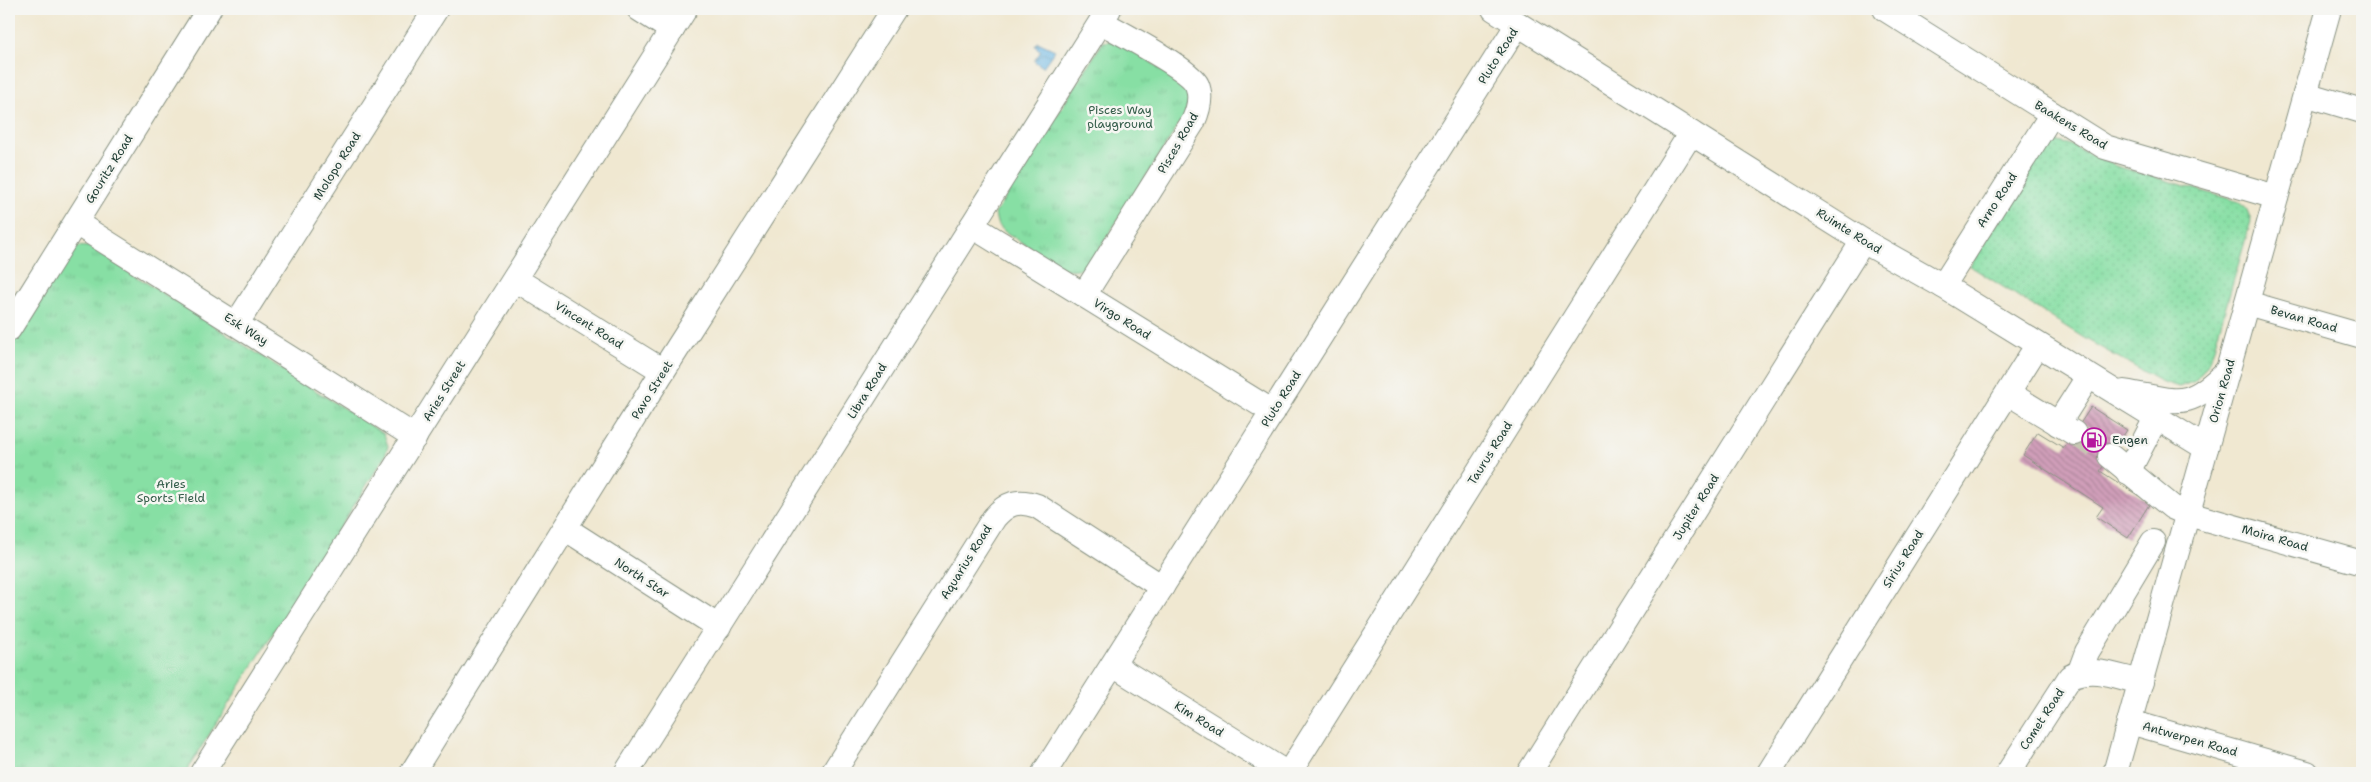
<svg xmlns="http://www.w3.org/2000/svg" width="2371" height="782" viewBox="0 0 2371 782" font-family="'Shantell Sans',sans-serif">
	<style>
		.grass { fill: url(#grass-dots); stroke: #538e6c }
		.park { fill: url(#park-tufts); stroke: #538e6c }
		.water { fill: url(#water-waves); stroke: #447a8c }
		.building { fill: url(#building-back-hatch) }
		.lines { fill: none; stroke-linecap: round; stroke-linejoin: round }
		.minor-tunnel { stroke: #c6c6b2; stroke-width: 24; stroke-dasharray: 24 12; stroke-linecap: butt }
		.minor-casing { stroke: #889282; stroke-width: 26 }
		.minor { stroke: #fff; stroke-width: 24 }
		.labels { text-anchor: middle; stroke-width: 5; stroke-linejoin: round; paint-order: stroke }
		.street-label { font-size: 12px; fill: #1f3d34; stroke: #f6f6f2 }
		.park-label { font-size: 12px; fill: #345d4a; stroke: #f6f6f2 }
		.poi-label { font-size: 12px; fill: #1f3d34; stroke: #f6f6f2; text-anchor: start }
	</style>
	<defs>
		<pattern id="grass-dots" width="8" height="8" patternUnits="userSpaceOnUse" patternTransform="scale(1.25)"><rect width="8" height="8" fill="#87dfa4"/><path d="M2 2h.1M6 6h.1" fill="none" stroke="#74c08e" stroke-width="1.8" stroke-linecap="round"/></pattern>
		<pattern id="park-tufts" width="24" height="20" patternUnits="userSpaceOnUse" patternTransform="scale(1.25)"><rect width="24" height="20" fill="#87dfa4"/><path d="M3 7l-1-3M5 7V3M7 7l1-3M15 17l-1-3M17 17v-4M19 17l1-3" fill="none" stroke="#74c08e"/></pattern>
		<pattern id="water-waves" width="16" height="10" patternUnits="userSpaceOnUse" patternTransform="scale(1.25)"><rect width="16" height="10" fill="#6ab6e3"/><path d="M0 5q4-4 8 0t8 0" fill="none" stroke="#5795b9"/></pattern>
		<pattern id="building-back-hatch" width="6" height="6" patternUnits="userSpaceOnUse" patternTransform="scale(1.25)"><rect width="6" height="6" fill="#d19fba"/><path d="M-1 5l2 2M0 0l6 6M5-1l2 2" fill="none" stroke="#a98398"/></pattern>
	</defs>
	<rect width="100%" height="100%" fill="#f6f6f2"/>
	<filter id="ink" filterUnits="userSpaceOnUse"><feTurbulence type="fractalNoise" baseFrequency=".02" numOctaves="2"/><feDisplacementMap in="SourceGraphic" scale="10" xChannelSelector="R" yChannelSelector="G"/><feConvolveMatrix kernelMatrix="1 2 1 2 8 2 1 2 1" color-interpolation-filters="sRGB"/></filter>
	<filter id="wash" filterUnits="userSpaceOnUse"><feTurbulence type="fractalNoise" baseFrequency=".0096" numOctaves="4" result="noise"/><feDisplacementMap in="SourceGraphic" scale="20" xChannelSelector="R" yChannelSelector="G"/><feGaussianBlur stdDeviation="1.12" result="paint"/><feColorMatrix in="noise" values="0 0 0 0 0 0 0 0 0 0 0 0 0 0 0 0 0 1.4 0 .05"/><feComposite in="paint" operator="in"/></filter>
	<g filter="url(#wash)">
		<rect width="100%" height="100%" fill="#f0e8d1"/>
		<polygon class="grass" points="2054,141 2068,144 2116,166 2240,202 2247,210 2251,221 2210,361 2195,381 2179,387 2160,381 2084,338 1970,266 2043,150"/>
		<g class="park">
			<path d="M1111,41L1122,42L1188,88L1189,98L1185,115L1089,265C1079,270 1072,271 1062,268L1004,231L997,223L995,214L1103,42Z"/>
			<polygon points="78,246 90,247 384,434 388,446 385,456 185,773 9,773 9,350 72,250"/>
		</g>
		<polygon class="water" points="1038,42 1055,50 1043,67 1034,61 1041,51 1035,46"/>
		<g id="blocks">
			<polygon class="building" points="2091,407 2127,430 2100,471 2150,503 2128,538 2096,517 2103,507 2023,455 2038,432 2064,448"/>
		</g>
	</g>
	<g filter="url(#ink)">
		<use href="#blocks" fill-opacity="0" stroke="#889282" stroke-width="1"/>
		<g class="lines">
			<polyline class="minor-tunnel" points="2074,433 2110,456"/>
			<g class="minor-casing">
				<g id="minor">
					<polyline points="639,9 672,30"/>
					<polyline points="1494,9 1863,241 1943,286 2206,448"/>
					<polyline points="1885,9 2105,147 2276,197"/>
					<polyline points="2305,94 2362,111"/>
					<polyline points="76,223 415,437"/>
					<polyline points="972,226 1273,412"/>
					<polyline points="515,279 663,371"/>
					<polyline points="1943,286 2052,114"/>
					<path d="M1084,295L1193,122C1198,111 1202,97 1197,85C1190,69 1119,32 1101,22"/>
					<polyline points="2247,303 2362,336"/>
					<polyline points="237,323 436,9"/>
					<polyline points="9,329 209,9"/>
					<path d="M2124,392C2177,400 2185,413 2228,370"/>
					<polyline points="2008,393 2074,433"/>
					<polyline points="2058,424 2088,377"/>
					<polyline points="2110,456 2172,507 2188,514 2362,563"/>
					<polyline points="2128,472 2156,418"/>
					<polyline points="566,529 719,627"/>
					<polyline points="1113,665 1286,773"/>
					<polyline points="2080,671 2087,652 2153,542"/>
					<polyline points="2130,722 2307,773"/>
					<polyline points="202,773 685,9"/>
					<polyline points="412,773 663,371 894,9"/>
					<polyline points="626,773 1109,9"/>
					<path d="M833,773L994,518C1007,503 1018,499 1037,506L1162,587"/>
					<polyline points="1044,773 1518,24"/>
					<polyline points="1289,773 1691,133"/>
					<polyline points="1529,773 1863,241"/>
					<polyline points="1769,773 2037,346"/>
					<path d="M2008,773L2070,677C2092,665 2118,677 2141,682"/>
					<polyline points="2115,773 2329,9"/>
				</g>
			</g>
			<use href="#minor" class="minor"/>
		</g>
	</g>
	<defs>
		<g id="fuel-ring" transform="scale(1.25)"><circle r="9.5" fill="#f6f6f2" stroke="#b5179e" stroke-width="1.5"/><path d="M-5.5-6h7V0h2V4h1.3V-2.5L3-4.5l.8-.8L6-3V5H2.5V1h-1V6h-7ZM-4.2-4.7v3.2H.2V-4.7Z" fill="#b5179e"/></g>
	</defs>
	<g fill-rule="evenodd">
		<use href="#fuel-ring" x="2094" y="440"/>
	</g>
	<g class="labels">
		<g class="street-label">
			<text transform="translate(1498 56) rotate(-58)" y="4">Pluto Road</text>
			<text transform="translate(2071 125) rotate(31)" y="4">Baakens Road</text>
			<text transform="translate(1178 143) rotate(-60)" y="4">Pisces Road</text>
			<text transform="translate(337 166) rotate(-58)" y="4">Molopo Road</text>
			<text transform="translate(109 169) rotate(-58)" y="4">Gouritz Road</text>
			<text transform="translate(1997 200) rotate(-57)" y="4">Arno Road</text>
			<text transform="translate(1849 231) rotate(32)" y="4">Ruimte Road</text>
			<text transform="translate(1122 319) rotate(32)" y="4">Virgo Road</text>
			<text transform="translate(2304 319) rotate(16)" y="4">Bevan Road</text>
			<text transform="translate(589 325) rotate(32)" y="4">Vincent Road</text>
			<text transform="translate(246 329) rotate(32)" y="4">Esk Way</text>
			<text transform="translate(652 390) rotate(-58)" y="4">Pavo Street</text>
			<text transform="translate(444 391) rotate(-58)" y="4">Aries Street</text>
			<text transform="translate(867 391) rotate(-58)" y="4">Libra Road</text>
			<text transform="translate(2222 391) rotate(-74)" y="4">Orion Road</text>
			<text transform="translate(1281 399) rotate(-58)" y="4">Pluto Road</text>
			<text transform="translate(1490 453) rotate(-58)" y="4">Taurus Road</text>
			<text transform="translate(1696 507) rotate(-58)" y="4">Jupiter Road</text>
			<text transform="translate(2275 538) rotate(16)" y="4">Moira Road</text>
			<text transform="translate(1903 559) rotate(-58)" y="4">Sirius Road</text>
			<text transform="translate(966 562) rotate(-58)" y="4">Aquarius Road</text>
			<text transform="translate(642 578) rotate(33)" y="4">North Star</text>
			<text transform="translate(1199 719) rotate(32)" y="4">Kim Road</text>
			<text transform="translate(2042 719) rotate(-57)" y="4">Comet Road</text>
			<text transform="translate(2190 739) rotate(16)" y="4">Antwerpen Road</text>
		</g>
		<g class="park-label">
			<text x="1120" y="114">Pisces Way<tspan x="1120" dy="14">playground</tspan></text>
			<text x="171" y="488">Aries<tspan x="171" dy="14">Sports Field</tspan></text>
		</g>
		<g class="poi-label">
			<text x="2112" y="444">Engen</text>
		</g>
	</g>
	<rect width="2371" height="782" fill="none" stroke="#f6f6f2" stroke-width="30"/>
</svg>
